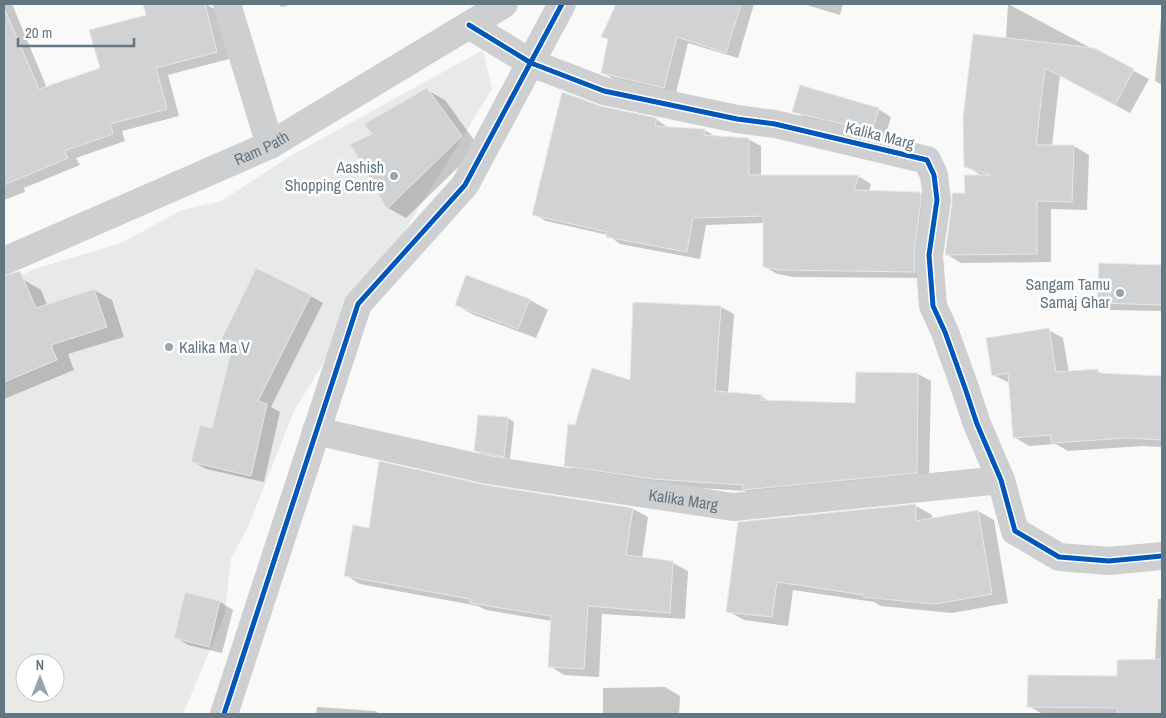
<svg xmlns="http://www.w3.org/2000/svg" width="1166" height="718" viewBox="0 0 1166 718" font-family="'Archivo Narrow',sans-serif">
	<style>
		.built { fill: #e8e9e9; fill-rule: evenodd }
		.shadow { fill: #0003 }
		.building { fill: #d0d2d3; stroke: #e8e8e8 }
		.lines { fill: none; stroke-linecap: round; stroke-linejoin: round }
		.street { stroke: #cecfd0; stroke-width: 28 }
		.cycleway-casing { stroke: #fff; stroke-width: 8 }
		.cycleway { stroke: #0057b8; stroke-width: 5 }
		.poi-dot { fill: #99a4ac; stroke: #fff; stroke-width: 2 }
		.labels { text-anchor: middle; stroke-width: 5; stroke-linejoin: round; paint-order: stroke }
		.street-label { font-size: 16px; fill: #657683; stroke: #fff }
		.poi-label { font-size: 16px; fill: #657683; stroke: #fff; text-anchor: end }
	</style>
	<rect width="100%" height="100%" fill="#f9f9f9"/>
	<path class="built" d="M483,50L492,89L294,411L248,527L231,558L225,614L183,714H4V283L34,269L121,243L182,210L221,201L292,155ZM25,663H55V693H25Z"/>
	<g class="shadow">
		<polygon points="4,4 12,4 47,88 102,69 147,16 144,4 206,4 216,10 229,59 168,75 179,116 122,131 125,141 76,158 80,165 24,188 25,192 4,200"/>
		<polygon points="277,4 293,4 282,7"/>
		<polygon points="618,4 754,4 738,58 688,43 676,93 614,79 603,73 609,40 602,37"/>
		<polygon points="803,4 843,4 840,15"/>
		<polygon points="1008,4 1149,79 1130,113 1060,75 1052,146 1074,146 1089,155 1087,210 1051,209 1051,262 961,263 946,254 966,194 983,176 965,166 1006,39"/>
		<polygon points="1162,7 1162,85 1155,81"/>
		<polygon points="427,90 445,100 479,147 406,218 388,208 374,134"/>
		<polygon points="600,107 656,119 669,128 704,130 717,137 748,139 761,146 761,176 858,176 871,184 869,192 920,193 933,201 927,278 794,277 777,274 764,266 764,223 706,225 700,259 620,244 608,235 546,221 534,214"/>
		<polygon points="878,109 891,117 885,137 807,119 794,111"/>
		<polygon points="1100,264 1162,266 1162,311 1111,310 1098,302"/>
		<polygon points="24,280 41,290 47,305 94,290 112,300 124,337 68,354 74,370 4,399 4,289"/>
		<polygon points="310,296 323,303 271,407 280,412 264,482 206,469 193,462"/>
		<polygon points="530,300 548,310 536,338 474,315 456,305"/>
		<polygon points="634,303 721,307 734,314 728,393 761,396 770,402 857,404 918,374 931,381 929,480 756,497 746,491 668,486 578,472 565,465 576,426 631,381"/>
		<polygon points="1048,330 1063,338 1069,373 1097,371 1104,374 1162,377 1162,447 1143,446 1068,451 1056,444 1029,446 1014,437 1010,383 993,375"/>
		<polygon points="508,418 514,422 510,459 482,454 475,450"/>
		<polygon points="485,487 633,509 648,517 642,558 673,563 688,571 685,619 602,614 599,677 564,675 550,666 552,621 486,610 478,606 360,584 345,575 370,529"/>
		<polygon points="916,506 932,515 932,519 978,511 994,520 1008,603 952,613 881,606 874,602 793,590 788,626 744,620 728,611 739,523"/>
		<polygon points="186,594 220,602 233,610 222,653 188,645 175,637"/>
		<polygon points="1158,599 1162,599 1162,714 1042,714 1029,706 1118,678 1155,661"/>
		<polygon points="665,687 680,696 679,714 603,714 603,688"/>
		<polygon points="317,707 375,711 380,714 316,714"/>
	</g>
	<g class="building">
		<polygon points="143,4 205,4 217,52 156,68 167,109 110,124 113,134 64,151 68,158 4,185 4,8 39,89 100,68 89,30 146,15"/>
		<polygon points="616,4 741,4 726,53 677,37 664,88 601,73 608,39 601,37"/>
		<polygon points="973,34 1094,48 1134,69 1115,105 1045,68 1036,145 1074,145 1072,202 1037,201 1037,254 945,255 952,202 952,193 965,193 964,175 991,175 964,167 963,118"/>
		<polygon points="800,85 879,108 872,131 792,112"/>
		<polygon points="427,88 462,136 387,209 350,144 372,134 364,124"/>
		<polygon points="562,92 601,106 657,118 655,126 705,129 704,135 749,138 749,175 859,175 854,190 920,192 921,200 914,253 915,272 780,270 763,267 763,216 693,218 687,252 606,237 607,232 532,215"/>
		<polygon points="1099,263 1162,265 1162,305 1097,303"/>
		<polygon points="256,268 311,295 258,401 267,404 251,476 191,462 200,425 212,428 231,352 218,346"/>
		<polygon points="20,271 36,308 94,289 107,327 51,345 57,360 4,382 4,276"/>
		<polygon points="466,275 530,299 518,329 455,305"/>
		<polygon points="633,302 721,306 715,391 762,395 761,400 855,403 856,372 918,373 917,473 742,490 743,485 653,479 564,466 568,424 575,425 592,368 630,380"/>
		<polygon points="1049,328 1056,372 1098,369 1098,373 1162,376 1162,440 1127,438 1051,443 1051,435 1013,438 1008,373 992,376 986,338"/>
		<polygon points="478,415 508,417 504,457 474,451"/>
		<polygon points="379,461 486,485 633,508 626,555 673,561 670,613 588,606 584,669 548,667 551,616 470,603 470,599 344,576 353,525 369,528"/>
		<polygon points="916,504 916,521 978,510 992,594 935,604 863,597 864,595 777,582 772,617 726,612 738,522"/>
		<polygon points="185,592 220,601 209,647 174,638"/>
		<polygon points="1162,659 1162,714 1118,714 1117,708 1027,707 1028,675 1117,676 1117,660"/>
	</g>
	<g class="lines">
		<g class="street">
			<polyline points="227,4 270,145"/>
			<polyline points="469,25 531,63 604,91 737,119 775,124 927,160 934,175 937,200 929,255 933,306 945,332 965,388 977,424 1001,480 1015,531 1059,557 1109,561 1162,556"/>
			<path id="s1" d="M4,261L270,145L504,4"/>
			<path id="s2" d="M316,431L488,470L733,507L1001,480"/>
			<polyline points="224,714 358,304 465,185 562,4"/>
		</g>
		<g class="cycleway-casing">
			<g id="cycleway">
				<polyline points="469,25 531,63 604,91 737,119 775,124 927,160 934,175 937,200 929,255 933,306 945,332 965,388 977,424 1001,480 1015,531 1059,557 1109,561 1162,556"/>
				<polyline points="224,714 358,304 465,185 562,4"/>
			</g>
		</g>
		<use href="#cycleway" class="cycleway"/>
	</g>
	<g class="poi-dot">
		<circle cx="394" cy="176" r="5"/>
		<circle cx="1120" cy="293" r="5"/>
		<circle cx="169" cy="347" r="5"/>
	</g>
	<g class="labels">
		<g class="street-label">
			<text transform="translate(880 135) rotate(14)" y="6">Kalika Marg</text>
			<text dy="6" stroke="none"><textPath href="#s1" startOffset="281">Ram Path</textPath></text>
			<text dy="6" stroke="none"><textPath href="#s2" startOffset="374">Kalika Marg</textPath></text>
		</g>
		<g class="poi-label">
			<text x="384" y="173">Aashish<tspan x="384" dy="18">Shopping Centre</tspan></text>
			<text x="1110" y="290">Sangam Tamu<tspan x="1110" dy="18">Samaj Ghar</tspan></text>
			<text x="179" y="353" text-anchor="start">Kalika Ma V</text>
		</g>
	</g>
	<rect width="1166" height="718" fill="none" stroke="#657683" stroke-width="10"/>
	<g transform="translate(40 678)"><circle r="24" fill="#ffffff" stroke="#c1c8cd"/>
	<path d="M0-4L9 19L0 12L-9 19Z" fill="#99a4ac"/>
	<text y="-8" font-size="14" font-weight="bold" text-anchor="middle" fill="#657683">N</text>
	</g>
	<path d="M18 38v8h116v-8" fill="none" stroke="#657683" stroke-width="2.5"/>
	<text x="25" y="38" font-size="15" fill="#657683" stroke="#ffffff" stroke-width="4" paint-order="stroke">20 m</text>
</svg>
